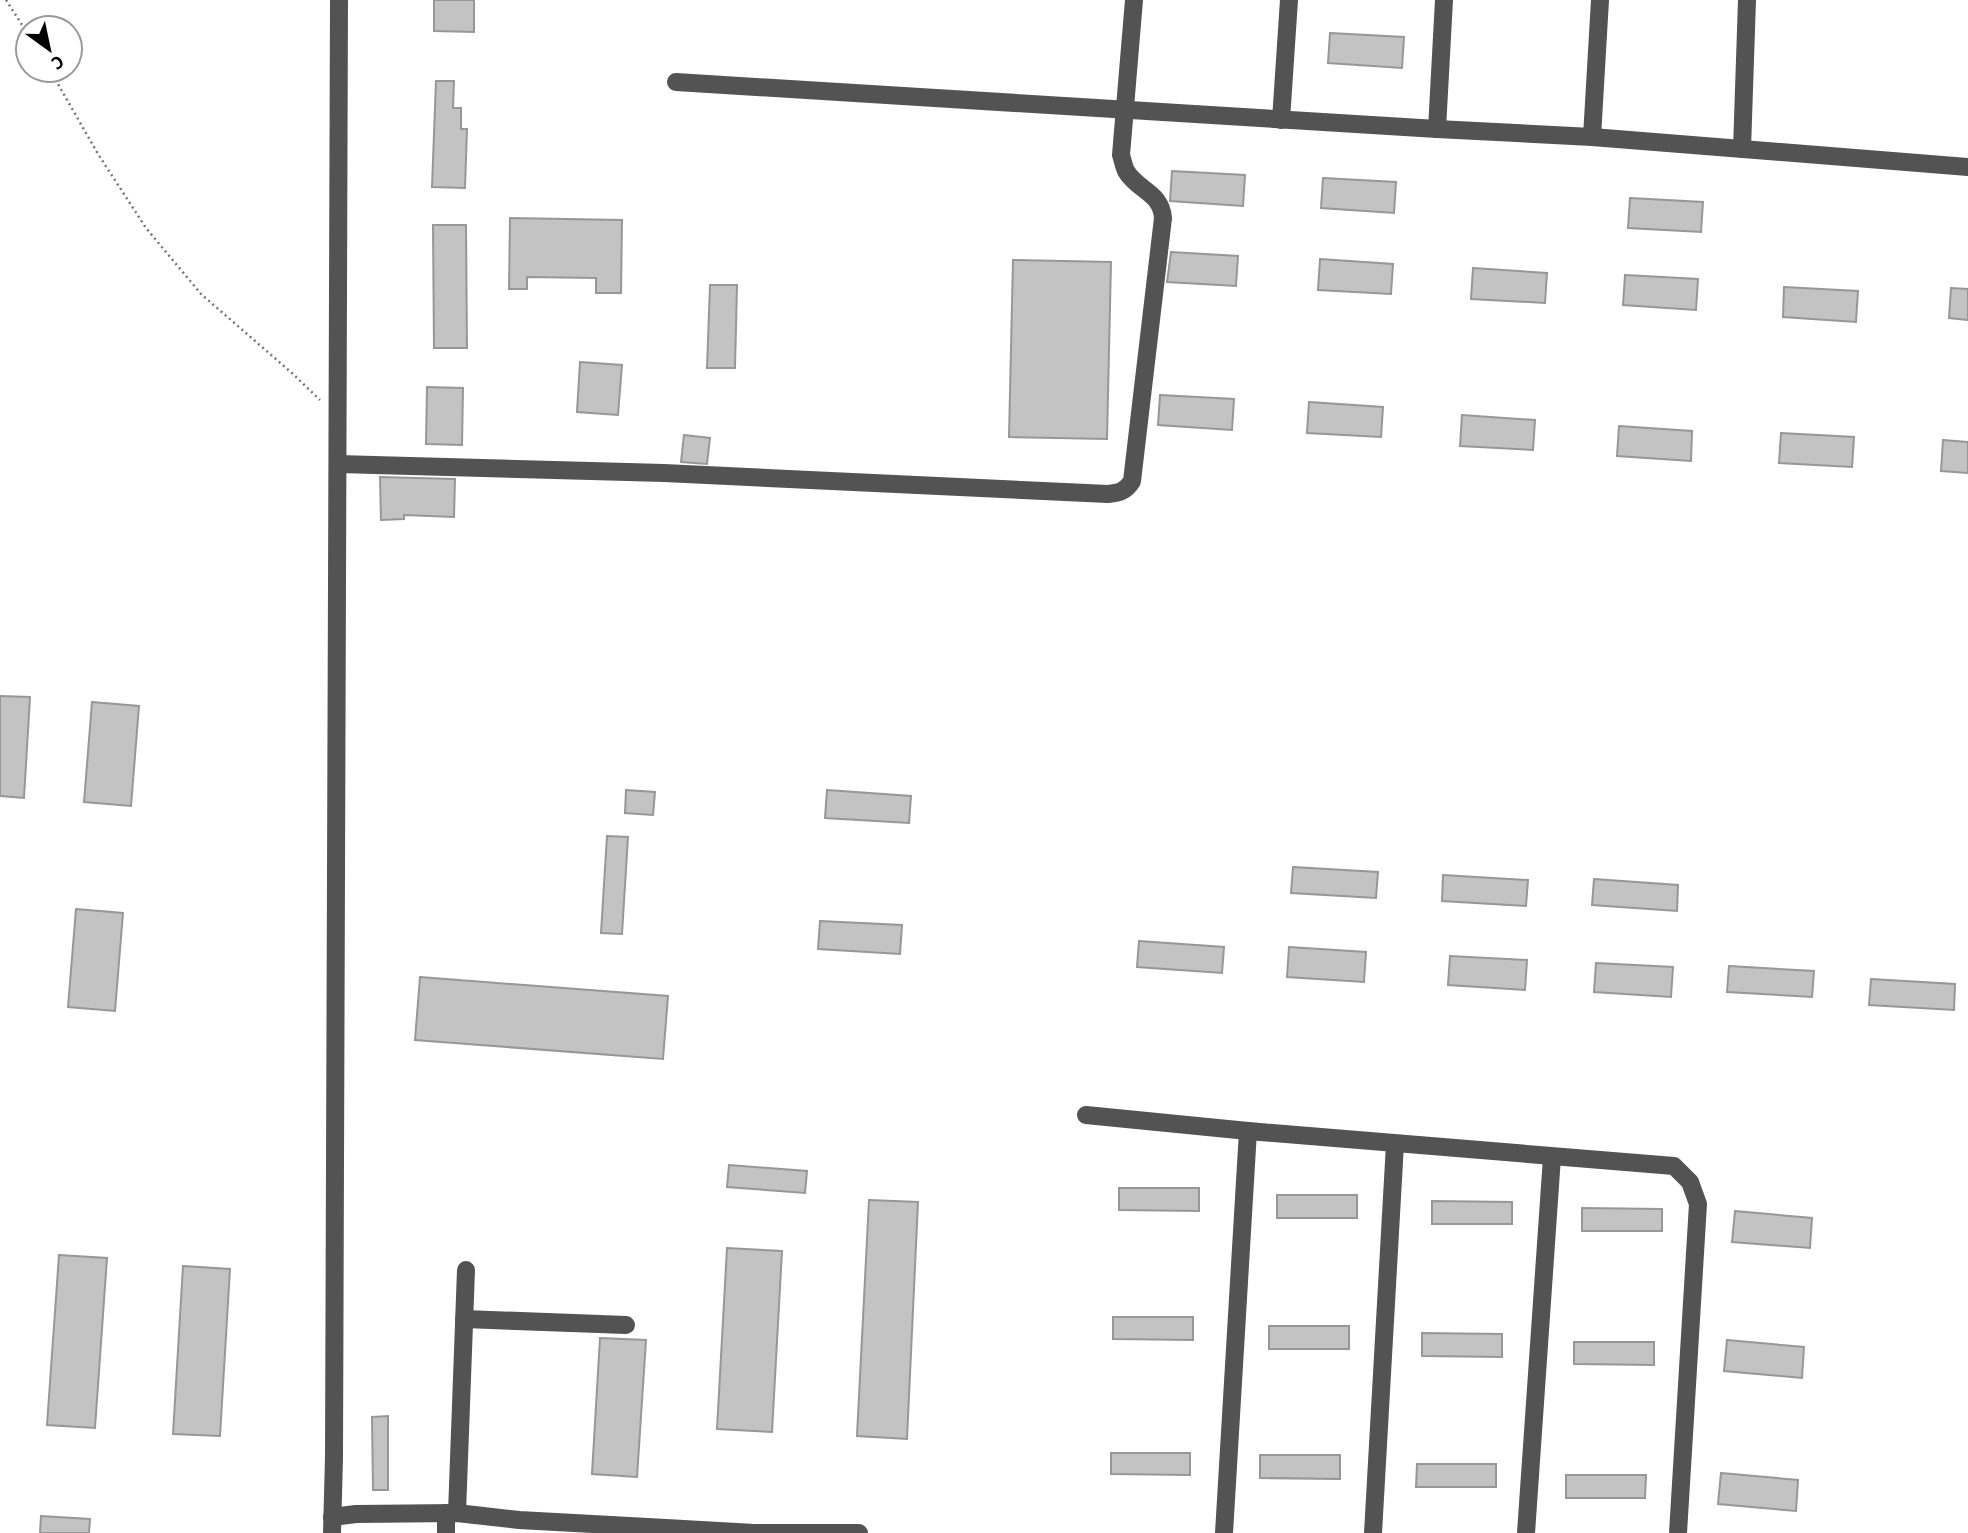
<svg xmlns="http://www.w3.org/2000/svg" width="1968" height="1533" viewBox="0 0 1968 1533" font-family="'Alegreya Sans',sans-serif">
	<style>
		.building { fill: #c3c3c3; stroke: #979797; stroke-width: 2 }
		.lines { fill: none; stroke-linecap: round; stroke-linejoin: round }
		.path { stroke: #757575; stroke-width: 2.5; stroke-dasharray: 2 3.5; stroke-linecap: butt }
		.minor { stroke: #535353; stroke-width: 18 }
	</style>
	<rect width="100%" height="100%" fill="#fff"/>
	<g class="building">
		<polygon points="434,0 474,0 474,32 434,31"/>
		<polygon points="1330,33 1404,37 1402,68 1328,63"/>
		<polygon points="436,81 454,81 453,108 461,108 461,129 467,129 465,188 432,187"/>
		<polygon points="1172,171 1245,175 1243,206 1170,201"/>
		<polygon points="1323,178 1396,182 1394,213 1321,208"/>
		<polygon points="1630,198 1703,202 1701,232 1628,228"/>
		<polygon points="510,218 622,220 621,293 596,293 596,278 527,277 527,289 509,289"/>
		<polygon points="433,225 466,225 467,348 434,348"/>
		<polygon points="1171,252 1238,256 1236,286 1167,282"/>
		<polygon points="1320,259 1393,264 1391,294 1318,290"/>
		<polygon points="1013,260 1111,262 1107,439 1009,437"/>
		<polygon points="1473,268 1547,273 1545,303 1471,299"/>
		<polygon points="1625,275 1698,279 1696,310 1623,305"/>
		<polygon points="710,285 737,285 735,368 707,368"/>
		<polygon points="1784,287 1858,291 1856,322 1783,317"/>
		<polygon points="1951,288 1968,289 1968,320 1949,318"/>
		<polygon points="580,362 622,365 618,415 577,412"/>
		<polygon points="427,387 463,388 462,445 426,444"/>
		<polygon points="1160,395 1234,399 1232,430 1158,425"/>
		<polygon points="1309,402 1383,407 1381,437 1307,433"/>
		<polygon points="1462,415 1535,420 1533,450 1460,446"/>
		<polygon points="1619,426 1692,431 1691,461 1617,456"/>
		<polygon points="1781,433 1854,437 1852,467 1779,463"/>
		<polygon points="684,435 710,438 707,464 681,462"/>
		<polygon points="1943,440 1968,442 1968,473 1941,471"/>
		<polygon points="380,477 455,479 454,517 404,515 404,519 381,520"/>
		<polygon points="0,696 30,697 24,798 0,796"/>
		<polygon points="92,702 139,706 131,806 84,802"/>
		<polygon points="626,790 655,792 653,815 625,813"/>
		<polygon points="827,790 911,796 909,823 825,818"/>
		<polygon points="607,836 628,837 622,934 601,933"/>
		<polygon points="1293,867 1378,872 1376,898 1291,893"/>
		<polygon points="1443,875 1528,880 1526,906 1442,901"/>
		<polygon points="1594,879 1678,885 1677,911 1592,905"/>
		<polygon points="76,909 123,913 115,1011 68,1007"/>
		<polygon points="820,921 902,925 900,954 818,949"/>
		<polygon points="1139,941 1224,947 1222,973 1137,967"/>
		<polygon points="1289,947 1366,952 1364,982 1287,977"/>
		<polygon points="1450,956 1527,960 1525,990 1448,985"/>
		<polygon points="1596,963 1673,967 1671,997 1594,992"/>
		<polygon points="1729,966 1814,971 1812,997 1727,992"/>
		<polygon points="420,977 668,996 663,1059 415,1040"/>
		<polygon points="1871,979 1955,984 1954,1010 1869,1005"/>
		<polygon points="729,1165 807,1171 805,1193 727,1187"/>
		<polygon points="1119,1188 1199,1188 1199,1211 1119,1210"/>
		<rect x="1277" y="1195" width="80" height="23"/>
		<polygon points="869,1200 918,1202 907,1439 857,1436"/>
		<polygon points="1432,1201 1512,1202 1512,1224 1432,1224"/>
		<polygon points="1582,1208 1662,1209 1662,1231 1582,1231"/>
		<polygon points="1735,1211 1812,1218 1810,1248 1732,1242"/>
		<polygon points="727,1248 782,1251 772,1432 717,1429"/>
		<polygon points="59,1255 107,1258 95,1428 47,1425"/>
		<polygon points="183,1266 230,1269 220,1436 173,1434"/>
		<polygon points="1113,1317 1193,1317 1193,1340 1113,1339"/>
		<rect x="1269" y="1326" width="80" height="23"/>
		<polygon points="1422,1333 1502,1334 1502,1357 1422,1356"/>
		<polygon points="600,1338 646,1340 637,1477 592,1474"/>
		<polygon points="1727,1340 1804,1347 1802,1378 1724,1371"/>
		<polygon points="1574,1342 1654,1342 1654,1365 1574,1364"/>
		<polygon points="388,1416 388,1490 373,1490 372,1417"/>
		<polygon points="1111,1453 1190,1453 1190,1475 1111,1474"/>
		<polygon points="1260,1455 1340,1455 1340,1479 1260,1478"/>
		<polygon points="1417,1464 1496,1464 1496,1487 1416,1487"/>
		<polygon points="1721,1473 1798,1480 1796,1511 1718,1504"/>
		<polygon points="1566,1475 1646,1475 1645,1498 1566,1498"/>
		<polygon points="41,1516 90,1519 89,1533 40,1533"/>
	</g>
	<g class="lines">
		<g class="path">
			<polyline points="6,0 28,34"/>
			<polyline points="50,70 98,154 146,228 201,294 293,374 320,400"/>
		</g>
		<g class="minor">
			<polyline points="676,82 1437,129 1592,137 1968,167"/>
			<polyline points="1281,120 1289,0"/>
			<polyline points="1437,129 1444,0"/>
			<polyline points="1592,137 1600,0"/>
			<polyline points="1742,149 1747,0"/>
			<path d="M338,464L664,473L1108,494C1119,493 1126,491 1132,481L1163,218C1161,192 1138,191 1126,171C1124,167 1123,161 1121,155L1134,0"/>
			<polyline points="1086,1115 1248,1131 1674,1166 1690,1182 1698,1204 1678,1533"/>
			<polyline points="464,1319 626,1325"/>
			<polyline points="457,1513 466,1270"/>
			<polyline points="332,1517 356,1514 457,1513 519,1520 666,1528 754,1533 859,1533"/>
			<polyline points="332,1533 334,1457 339,0"/>
			<polyline points="446,1533 446,1513"/>
			<polyline points="1224,1533 1248,1131"/>
			<polyline points="1373,1533 1395,1144"/>
			<polyline points="1526,1533 1552,1157"/>
		</g>
	</g>
	<g transform="translate(49 49) rotate(147)"><circle r="33" fill="#ffffff" stroke="#999999" stroke-width="2"/>
	<path d="M0-5L12 26L0 18L-12 26Z" fill="#000000"/>
	<text y="-10" font-size="19" font-weight="bold" text-anchor="middle" fill="#000000">С</text>
	</g>
</svg>
